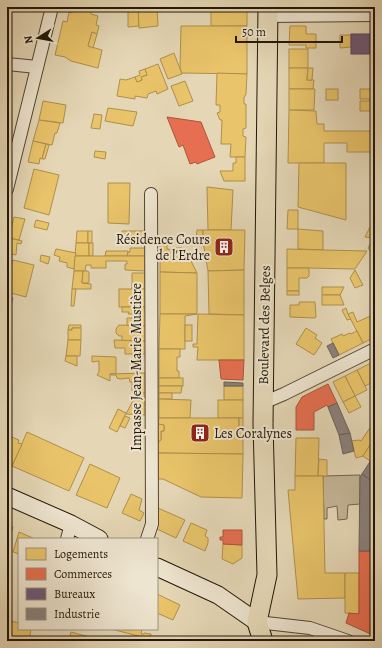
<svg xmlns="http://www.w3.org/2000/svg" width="382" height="648" viewBox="0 0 382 648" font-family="Alegreya,serif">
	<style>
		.green { fill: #c4b698; stroke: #736650 }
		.homes { fill: #e9c46a; stroke: #ad904c }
		.shops { fill: #e76f51; stroke: #ac553b }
		.offices { fill: #6d597a; stroke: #564558 }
		.industry { fill: #8a817c; stroke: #6b6159 }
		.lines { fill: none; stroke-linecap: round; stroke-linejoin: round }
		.street-casing { stroke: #534733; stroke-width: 14 }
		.secondary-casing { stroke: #221707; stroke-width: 19 }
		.primary-casing { stroke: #221707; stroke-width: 21 }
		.street { stroke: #eee5d0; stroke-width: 12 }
		.secondary { stroke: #eee5d0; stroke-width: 17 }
		.primary { stroke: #e5d7b6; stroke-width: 19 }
		.labels { text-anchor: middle; stroke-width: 4; stroke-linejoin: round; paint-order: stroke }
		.poi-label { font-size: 14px; fill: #221707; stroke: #eee5d0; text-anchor: end }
		.street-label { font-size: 14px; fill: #221707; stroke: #eee5d0 }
	</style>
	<rect width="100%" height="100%" fill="#e5d7b6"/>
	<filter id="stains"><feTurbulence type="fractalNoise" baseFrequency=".005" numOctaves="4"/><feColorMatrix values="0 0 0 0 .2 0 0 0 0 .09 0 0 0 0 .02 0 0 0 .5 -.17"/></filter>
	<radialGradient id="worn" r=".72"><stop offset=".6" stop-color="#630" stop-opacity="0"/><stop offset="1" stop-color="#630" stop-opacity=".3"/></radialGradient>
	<polygon class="green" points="360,475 360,504 348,505 347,519 338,520 337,506 327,508 327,519 324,519 323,476"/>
	<g class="homes">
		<polygon points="67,7 91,7 91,14 98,16 96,25 99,26 97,34 92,32 88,46 102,50 98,68 71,61 65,57 55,55 63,21 67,22 69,12 72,13 73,11 66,9"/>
		<polygon points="128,7 138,7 139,26 128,27"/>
		<polygon points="138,7 157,7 158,26 139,28"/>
		<rect x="211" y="7" width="36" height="19"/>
		<polygon points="181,26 247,26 247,74 182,73 180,69"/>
		<polygon points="290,26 306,26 306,34 316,34 316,48 306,48 306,45 289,45"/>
		<polygon points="92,32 97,34 93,48 88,46"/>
		<polygon points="340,35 351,35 351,47 340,48"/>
		<rect x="289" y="49" width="19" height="19"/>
		<polygon points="174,53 182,74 168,79 160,59"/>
		<polygon points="158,64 168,89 157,94 156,91 148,94 147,98 135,96 135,99 117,96 120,79 126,80 135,77 137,82 142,80 141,77 147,75 145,69"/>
		<polygon points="289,68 308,68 307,80 314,80 313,89 289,89"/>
		<polygon points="308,68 313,68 312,80 307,80"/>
		<polygon points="145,69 147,75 141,77 142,80 137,82 135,77 140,75 139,71"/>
		<polygon points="217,73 247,74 246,94 244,98 244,104 246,104 246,128 243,129 243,136 246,137 245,157 230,157 231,144 221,144 222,120 220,120 217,113 220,112 220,105 216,105"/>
		<polygon points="185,81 193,101 179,106 171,86"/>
		<polygon points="289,89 315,89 314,110 289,110"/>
		<rect x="326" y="89" width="12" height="11"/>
		<polygon points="360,89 375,89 375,111 360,111 360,101 370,101 370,99 360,99"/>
		<polygon points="43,101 66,105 63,123 39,120"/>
		<polygon points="108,108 137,112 133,126 105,121"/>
		<polygon points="289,110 316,111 317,124 324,124 324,131 375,131 375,152 347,152 347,143 324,143 324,163 288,163"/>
		<polygon points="94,114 102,115 100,129 91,128"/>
		<polygon points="39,120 60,123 57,133 55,133 52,145 33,141"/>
		<polygon points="33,141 46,144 42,159 40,158 39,164 28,162"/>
		<polygon points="46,144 49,145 45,159 42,159"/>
		<polygon points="95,151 106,152 105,159 94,157"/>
		<polygon points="236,157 245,157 245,181 224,181 220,171 233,171 233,163 236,163"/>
		<polygon points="299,163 346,163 346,220 298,207"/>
		<polygon points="34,169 59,175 49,215 24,208"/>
		<polygon points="108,183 130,183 129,224 108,223"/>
		<polygon points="207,187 233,190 231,230 208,230"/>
		<polygon points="288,210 298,210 298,229 287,229"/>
		<polygon points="14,217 25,219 19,240 9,238"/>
		<polygon points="36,220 49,223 47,230 34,227"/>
		<polygon points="370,227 375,228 374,238 365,237"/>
		<polygon points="298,229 323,231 323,250 298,249"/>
		<polygon points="197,230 203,230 203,242 196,242"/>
		<polygon points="203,230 245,230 244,270 208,271 203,242"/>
		<polygon points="77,231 88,231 88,243 76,243"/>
		<rect x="88" y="231" width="4" height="12"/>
		<polygon points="122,231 147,231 147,243 119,243 119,238 122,238"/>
		<polygon points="9,238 22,241 21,244 17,243 16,255 7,253"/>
		<polygon points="373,239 375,241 375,249 372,254 368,248"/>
		<polygon points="76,243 89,243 89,256 75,256"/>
		<rect x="89" y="243" width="4" height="13"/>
		<polygon points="160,244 167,244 167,249 175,250 175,248 182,248 181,259 160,259"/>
		<polygon points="130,248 147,248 147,256 127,256 128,252 130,252"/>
		<polygon points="56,249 76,253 74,269 67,267 67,263 59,261 60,257 54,255"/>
		<polygon points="287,249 323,250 367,251 355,269 309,268 287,268"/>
		<polygon points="106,251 128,251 127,256 105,256"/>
		<polygon points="41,255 50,257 48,264 40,261"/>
		<polygon points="75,256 147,256 146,271 125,270 125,264 127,264 127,261 106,261 106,268 91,268 91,265 86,265 85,271 74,271"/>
		<polygon points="160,259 190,259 197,273 160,272"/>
		<polygon points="13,260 34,265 26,297 7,292 7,282"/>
		<polygon points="287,268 309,268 309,276 307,278 299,278 299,291 287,291"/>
		<polygon points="244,270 244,315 209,314 208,271"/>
		<polygon points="355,270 363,285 355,288 350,278"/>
		<polygon points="74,271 83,271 82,283 91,284 91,289 72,289"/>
		<polygon points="83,271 88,271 89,273 89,282 87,283 82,283"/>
		<polygon points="160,272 197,273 197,314 160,314"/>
		<polygon points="132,273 146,273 145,274 145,285 146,285 146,289 132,289"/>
		<polygon points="322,287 344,287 340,295 322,295"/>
		<polygon points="72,289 76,289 74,306 71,306"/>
		<rect x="119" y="289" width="27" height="18"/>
		<rect x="287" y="291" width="12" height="4"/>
		<polygon points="322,295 340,295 344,305 322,305"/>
		<polygon points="7,297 13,298 9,314 7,313"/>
		<polygon points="299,302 315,302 316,317 315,318 290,317 290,305 299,305"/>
		<polygon points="122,307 146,307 146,326 127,326 127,318 136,318 136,314 128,314 129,312 122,312"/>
		<polygon points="346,308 348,314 351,319 347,320 342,310"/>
		<polygon points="353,312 357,322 375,314 375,337 363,343 348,314"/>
		<polygon points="160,314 197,314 185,316 185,349 159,349"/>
		<polygon points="198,314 244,315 244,360 197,360 198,347 193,347 193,344 197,344"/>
		<polygon points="69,325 81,325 81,328 72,328 72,330 68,330"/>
		<polygon points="119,325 146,326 146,341 122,341 122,336 119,336 116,333 116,329"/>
		<rect x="185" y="325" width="7" height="16"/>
		<polygon points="72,328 81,328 81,340 68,340 68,330 72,330"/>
		<polygon points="306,328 317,335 315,338 322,343 314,355 296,344"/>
		<polygon points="357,331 363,343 339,355 331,339 342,334 343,336 350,333 351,334"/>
		<polygon points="68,340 81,340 80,356 66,356"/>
		<polygon points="114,340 146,341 146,354 125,354 125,348 115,348"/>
		<polygon points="159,349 180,349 180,357 177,357 177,371 179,371 179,378 159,378"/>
		<polygon points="66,356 77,356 77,366 65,361"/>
		<polygon points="92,356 116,357 116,374 110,374 110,381 97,375 99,372 99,361 92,362"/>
		<polygon points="375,361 375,381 365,386 357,370"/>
		<polygon points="357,370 367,390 355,396 345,376"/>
		<polygon points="145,373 145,393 136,393 132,391 132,382 130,382 129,378 120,379 117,378 116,375 111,375 110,374"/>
		<polygon points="345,376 355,396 343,402 333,382"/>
		<rect x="159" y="378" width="24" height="8"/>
		<polygon points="159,386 182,386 181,393 159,393"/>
		<rect x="224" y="386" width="19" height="14"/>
		<polygon points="137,393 145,393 145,415 126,414"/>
		<rect x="159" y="393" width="13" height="6"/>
		<polygon points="355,396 361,407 349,413 343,402"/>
		<polygon points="159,399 191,400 190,418 159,418"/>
		<rect x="218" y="400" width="25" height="18"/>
		<polygon points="118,409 126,413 117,432 109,428"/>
		<polygon points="125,416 130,418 125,428 120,426"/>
		<polygon points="159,418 239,418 239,436 243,440 243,454 158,453 158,442 161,440 161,431 164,431 164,425 158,424"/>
		<polygon points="239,418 243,418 243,440 239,436"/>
		<polygon points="158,424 164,425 164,431 161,431 161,440 158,442"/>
		<polygon points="372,425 375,428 375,438 363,456 356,458 351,441 359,440 361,441"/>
		<polygon points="27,432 84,458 69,491 12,466"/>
		<polygon points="7,435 19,440 18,443 22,444 12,466 7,463"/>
		<polygon points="296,438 319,438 318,476 295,476"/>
		<polygon points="372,442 375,444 375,454 370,461 363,456"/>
		<polygon points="158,453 243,454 242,498 201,497 163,479 158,479"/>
		<polygon points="319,459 327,460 327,476 318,476"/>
		<polygon points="90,464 120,478 107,508 76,495"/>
		<polygon points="295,476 323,476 325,573 345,573 345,598 298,599 288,490 295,490"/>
		<polygon points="131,494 142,499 139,510 144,513 140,521 122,513"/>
		<polygon points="158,508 185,520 176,538 157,529"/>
		<polygon points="191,523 207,530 205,536 208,538 208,543 205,551 183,541"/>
		<polygon points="7,524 13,527 7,548"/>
		<polygon points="19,532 35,539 19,539 19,554 13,552"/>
		<polygon points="223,544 242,545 242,558 233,564 222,559"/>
		<polygon points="345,573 359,573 359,614 345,613"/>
		<polygon points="157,594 180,605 173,620 157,613"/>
		<polygon points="7,620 19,623 19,629 31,629 29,641 7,640"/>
		<polygon points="111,629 142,629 141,634 144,634 144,633 151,634 150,639"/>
		<polygon points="71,632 93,638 92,641 69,641"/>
	</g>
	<g class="shops">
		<polygon points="167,117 201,122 215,157 197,164 196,162 190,164 183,145 179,147"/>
		<polygon points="219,360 244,360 243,380 221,379"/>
		<polygon points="328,384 337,403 328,407 327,405 314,412 314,430 296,430 296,407 302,397"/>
		<polygon points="223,530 242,530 242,545 223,544 223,540 220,540 220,537 223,537"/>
		<polygon points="359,551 371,551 371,564 375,564 375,636 346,623 349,613 359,614"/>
	</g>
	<rect class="offices" x="351" y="34" width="24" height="20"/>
	<g class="industry">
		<polygon points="333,343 339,355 333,358 327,346"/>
		<polygon points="224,382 243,383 243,386 224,386"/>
		<polygon points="337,403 350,433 339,435 328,407"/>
		<polygon points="350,433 354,451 343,454 339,435"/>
		<polygon points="375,454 375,477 372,481 362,474"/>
		<polygon points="362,474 372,481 371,551 359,551 360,477"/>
	</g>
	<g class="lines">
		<g class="street-casing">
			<g id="street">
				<polyline points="268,16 375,15"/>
				<polyline points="7,64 37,67"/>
				<polyline points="7,189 52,7"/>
				<polyline points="263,403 284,394 375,349"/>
				<polyline points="67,539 71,524"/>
				<polyline points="147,539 152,524 151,194"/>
				<polyline points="257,622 310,628 348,641"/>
			</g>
		</g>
		<g class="secondary-casing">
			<g id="secondary">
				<polyline points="7,496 71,524 99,539"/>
				<polyline points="157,567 218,595 257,622"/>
			</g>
		</g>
		<g class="primary-casing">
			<polyline id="primary" points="263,641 257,622 267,575 263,424 268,7"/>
		</g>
		<use href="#street" class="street"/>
		<use href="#secondary" class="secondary"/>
		<use href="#primary" class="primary"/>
	</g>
	<defs>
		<g id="building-square" transform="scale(1)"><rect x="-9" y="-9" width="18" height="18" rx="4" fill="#8f2418" stroke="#eee5d0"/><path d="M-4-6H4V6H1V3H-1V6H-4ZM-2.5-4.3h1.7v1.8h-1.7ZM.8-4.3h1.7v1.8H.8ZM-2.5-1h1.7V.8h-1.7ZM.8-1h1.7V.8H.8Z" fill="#fff"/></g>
	</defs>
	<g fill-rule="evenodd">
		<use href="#building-square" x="224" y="247"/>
		<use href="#building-square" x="200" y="433"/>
	</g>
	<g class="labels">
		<g class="poi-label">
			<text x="210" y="244">Résidence Cours<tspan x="210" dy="16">de l'Erdre</tspan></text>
			<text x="214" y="438" text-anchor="start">Les Coralynes</text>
		</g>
		<g class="street-label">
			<text transform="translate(264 325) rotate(-89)" y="5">Boulevard des Belges</text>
			<text transform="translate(136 367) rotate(-90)" y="5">Impasse Jean-Marie Mustière</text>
		</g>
	</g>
	<rect width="382" height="648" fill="none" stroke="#e5d7b6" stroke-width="24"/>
	<rect x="8" y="8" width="366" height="632" fill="none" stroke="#221707" stroke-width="2"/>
	<rect x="12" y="12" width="358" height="624" fill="none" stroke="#221707"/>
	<rect x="18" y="538" width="140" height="92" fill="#eee5d0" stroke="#9c9380"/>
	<rect x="26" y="548" width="20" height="12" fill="#e9c46a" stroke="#9c9380"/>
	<text x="54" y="558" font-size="12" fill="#221707">Logements</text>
	<rect x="26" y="568" width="20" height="12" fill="#e76f51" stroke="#9c9380"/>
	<text x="54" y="578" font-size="12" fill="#221707">Commerces</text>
	<rect x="26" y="588" width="20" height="12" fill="#6d597a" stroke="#9c9380"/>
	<text x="54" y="598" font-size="12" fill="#221707">Bureaux</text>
	<rect x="26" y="608" width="20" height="12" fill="#8a817c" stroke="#9c9380"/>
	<text x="54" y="618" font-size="12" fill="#221707">Industrie</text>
	<g transform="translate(38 38) rotate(259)" stroke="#eee5d0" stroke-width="3" paint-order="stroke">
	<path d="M0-3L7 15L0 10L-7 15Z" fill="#221707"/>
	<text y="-6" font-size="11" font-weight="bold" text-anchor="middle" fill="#221707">N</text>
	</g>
	<path d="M236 36v6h106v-6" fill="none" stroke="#221707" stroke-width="2"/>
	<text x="242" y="36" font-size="12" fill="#221707" stroke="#eee5d0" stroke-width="3" paint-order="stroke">50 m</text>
	<rect width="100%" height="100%" filter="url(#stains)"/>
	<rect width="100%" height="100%" fill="url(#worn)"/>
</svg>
